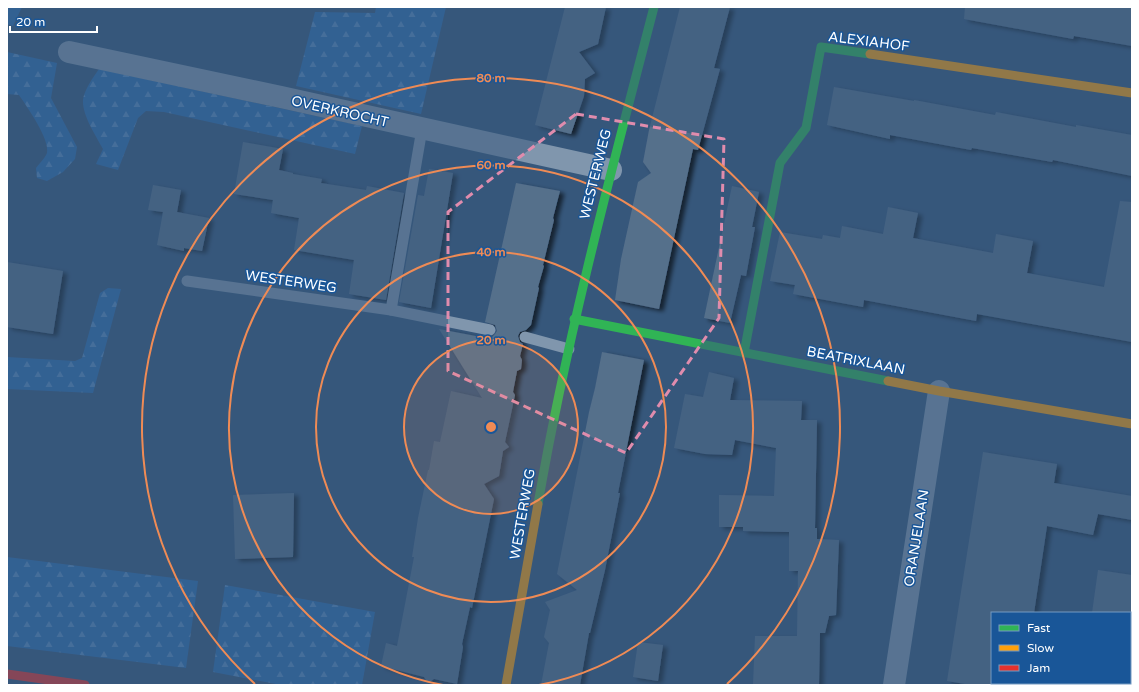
<svg xmlns="http://www.w3.org/2000/svg" width="1139" height="692" viewBox="0 0 1139 692" font-family="'Varela Round',sans-serif">
	<style>
		.grass { fill: #2e6dae }
		.forest { fill: url(#forest-firs) }
		.building { fill: #556f8b; filter: url(#shadow) }
		.lines { fill: none; stroke-linecap: round; stroke-linejoin: round }
		.lane { stroke: #8096ad; stroke-width: 11 }
		.street { stroke: #8096ad; stroke-width: 22 }
		.fast { stroke: #30b455; stroke-width: 9 }
		.slow { stroke: #ff9f0a; stroke-width: 9 }
		.jam { stroke: #e5322d; stroke-width: 9 }
		.marked { fill: none; stroke: #e08cad; stroke-width: 3; stroke-dasharray: 8 5; stroke-linejoin: round }
		.ring { fill: none; stroke: #ef8b55; stroke-width: 2 }
		.labels { text-anchor: middle; stroke-width: 3; stroke-linejoin: round; paint-order: stroke }
		.street-label { font-size: 14px; fill: #fff; stroke: #195698 }
		.centre { fill: #ef8b55; stroke: #195698; stroke-width: 2 }
		.ring-label { font-size: 12px; text-anchor: middle; font-weight: bold; fill: #ef8b55; stroke: #195698; stroke-width: 3; stroke-linejoin: round; paint-order: stroke }
	</style>
	<defs>
		<pattern id="forest-firs" width="22" height="20" patternUnits="userSpaceOnUse"><rect width="22" height="20" fill="#2e6dae"/><path d="M5 1l3.5 6h-7zM16 11l3.5 6h-7z" fill="#588abe"/></pattern>
		<filter id="shadow"><feDropShadow dx="4.5" dy="2.5" stdDeviation="2" flood-color="#0009"/></filter>
	</defs>
	<rect width="100%" height="100%" fill="#36577b"/>
	<polygon class="grass" points="7,7 22,7 13,26 7,24"/>
	<g class="forest">
		<polygon points="376,7 446,7 421,114 296,86 315,12 375,13"/>
		<path d="M7,52L57,63L51,98L77,147L75,159L63,172L47,181L37,178L36,168C39,164 45,158 47,153C50,139 27,107 19,95L7,94Z"/>
		<path d="M99,69L362,126L355,154L164,112L146,111L138,118L118,170L96,164L103,149C96,136 82,115 83,100C84,90 94,76 99,69Z"/>
		<polygon points="108,288 121,289 93,393 7,389 7,357 75,361 82,358 100,293"/>
		<polygon points="7,557 198,581 186,668 7,646"/>
		<polygon points="225,585 375,612 362,685 281,685 213,672"/>
	</g>
	<g class="building">
		<polygon points="565,7 606,7 598,44 579,52 595,73 585,79 584,96 571,134 535,125"/>
		<polygon points="680,7 730,7 714,68 720,69 698,150 693,149 659,309 615,300 621,259 638,182 651,173 643,162 649,130"/>
		<polygon points="965,7 1132,7 1132,46 1074,36 1073,39 964,19"/>
		<polygon points="834,87 914,101 914,100 995,115 996,112 1076,127 1076,125 1132,135 1132,176 1053,160 1052,162 972,148 971,150 890,135 890,139 827,125"/>
		<polygon points="243,142 283,149 279,170 293,173 293,174 322,179 321,183 366,190 367,186 404,193 386,300 349,294 354,260 294,250 299,218 271,213 273,200 234,194"/>
		<polygon points="429,169 453,173 431,308 399,302 418,195 424,196"/>
		<polygon points="516,183 560,191 553,218 554,220 543,265 544,266 538,287 539,288 531,325 526,330 520,332 518,336 520,342 523,344 520,356 522,360 521,369 517,371 513,392 515,395 505,442 509,447 503,451 499,476 484,484 494,499 472,608 470,607 462,644 463,647 457,684 434,679 428,683 424,677 381,666 386,643 397,646 414,557 412,557 418,518 428,470 429,470 434,441 440,442 451,391 482,398 439,329 481,337 482,335 492,337 495,334 497,331 495,325 485,322"/>
		<polygon points="153,185 181,190 177,212 209,218 202,251 184,248 184,251 157,245 163,212 148,210"/>
		<polygon points="732,186 759,192 752,227 755,227 746,276 741,275 730,323 704,318"/>
		<polygon points="1120,201 1132,202 1132,342 977,314 976,321 864,300 863,307 793,294 795,285 770,281 780,232 822,239 823,235 840,238 842,226 883,234 888,207 918,213 913,238 993,253 996,234 1033,241 1027,273 1104,287"/>
		<polygon points="7,262 63,271 53,334 7,327"/>
		<polygon points="602,352 644,360 618,493 620,493 605,570 590,633 589,633 580,685 541,685 549,643 544,637 550,610 545,602 577,590 557,574 589,412 595,388"/>
		<polygon points="709,372 734,378 730,400 802,401 801,420 817,420 815,528 817,528 817,539 839,540 836,615 829,616 825,633 820,633 819,685 753,685 755,636 797,636 798,571 789,571 789,532 743,531 743,527 719,527 719,495 774,496 776,448 735,440 732,455 705,454 674,448 685,394 703,397"/>
		<polygon points="983,452 1057,464 1054,483 1132,496 1132,520 1098,514 1093,535 1047,526 1034,613 992,613 992,685 971,685 947,681"/>
		<polygon points="294,493 293,557 235,559 233,495"/>
		<polygon points="1098,570 1132,575 1132,613 1092,613"/>
		<polygon points="638,642 663,645 658,681 633,677"/>
	</g>
	<g class="lines">
		<g class="lane">
			<polyline points="187,281 391,310 490,330"/>
			<polyline points="391,310 422,129"/>
			<polyline points="525,337 569,349"/>
		</g>
		<g class="street">
			<polyline points="69,52 281,97 611,170"/>
			<polyline points="894,685 939,391"/>
		</g>
		<g class="fast">
			<polyline points="574,319 888,381"/>
			<polyline points="744,353 780,163 806,128 821,47 870,54"/>
			<path d="M538,504C567,336 611,172 654,7"/>
		</g>
		<g class="slow">
			<polyline points="870,54 1132,93"/>
			<polyline points="888,381 939,391 1132,424"/>
			<polyline points="506,685 538,504"/>
		</g>
		<polyline class="jam" points="7,674 85,685"/>
	</g>
	<path d="M0 0H1139V692H0ZM576,114L724,139L719,318L626,453L448,371V212Z" fill="#36577b" fill-opacity=".55" fill-rule="evenodd"/>
	<path class="marked" d="M576,114L724,139L719,318L626,453L448,371V212Z"/>
	<circle cx="491" cy="427" r="87" fill="#ef8b55" fill-opacity=".12"/>
	<g class="ring">
		<circle cx="491" cy="427" r="87"/>
		<circle cx="491" cy="427" r="175"/>
		<path d="M443 685A262 262 0 1 1 539 685"/>
		<path d="M255 684A349 349 0 1 1 727 684"/>
	</g>
	<g class="labels">
		<g class="street-label">
			<text transform="translate(869 41) rotate(7)" y="5">ALEXIAHOF</text>
			<text transform="translate(340 111) rotate(13)" y="5">OVERKROCHT</text>
			<text transform="translate(595 174) rotate(-76)" y="5">WESTERWEG</text>
			<text transform="translate(291 281) rotate(8)" y="5">WESTERWEG</text>
			<text transform="translate(856 360) rotate(11)" y="5">BEATRIXLAAN</text>
			<text transform="translate(522 514) rotate(-80)" y="5">WESTERWEG</text>
			<text transform="translate(916 538) rotate(-81)" y="5">ORANJELAAN</text>
		</g>
	</g>
	<circle cx="491" cy="427" r="6" class="centre"/>
	<g class="ring-label">
		<text x="491" y="82">80 m</text>
		<text x="491" y="169">60 m</text>
		<text x="491" y="256">40 m</text>
		<text x="491" y="344">20 m</text>
	</g>
	<rect width="1139" height="692" fill="none" stroke="#ffffff" stroke-width="16"/>
	<rect x="991" y="612" width="140" height="72" fill="#195698" stroke="#759ac1"/>
	<rect x="999" y="625" width="20" height="6" fill="#30b455" stroke="#759ac1"/>
	<text x="1027" y="632" font-size="12" fill="#ffffff">Fast</text>
	<rect x="999" y="645" width="20" height="6" fill="#ff9f0a" stroke="#759ac1"/>
	<text x="1027" y="652" font-size="12" fill="#ffffff">Slow</text>
	<rect x="999" y="665" width="20" height="6" fill="#e5322d" stroke="#759ac1"/>
	<text x="1027" y="672" font-size="12" fill="#ffffff">Jam</text>
	<path d="M10 26v6h87v-6" fill="none" stroke="#ffffff" stroke-width="2"/>
	<text x="16" y="26" font-size="12" fill="#ffffff" stroke="#195698" stroke-width="3" paint-order="stroke">20 m</text>
</svg>
